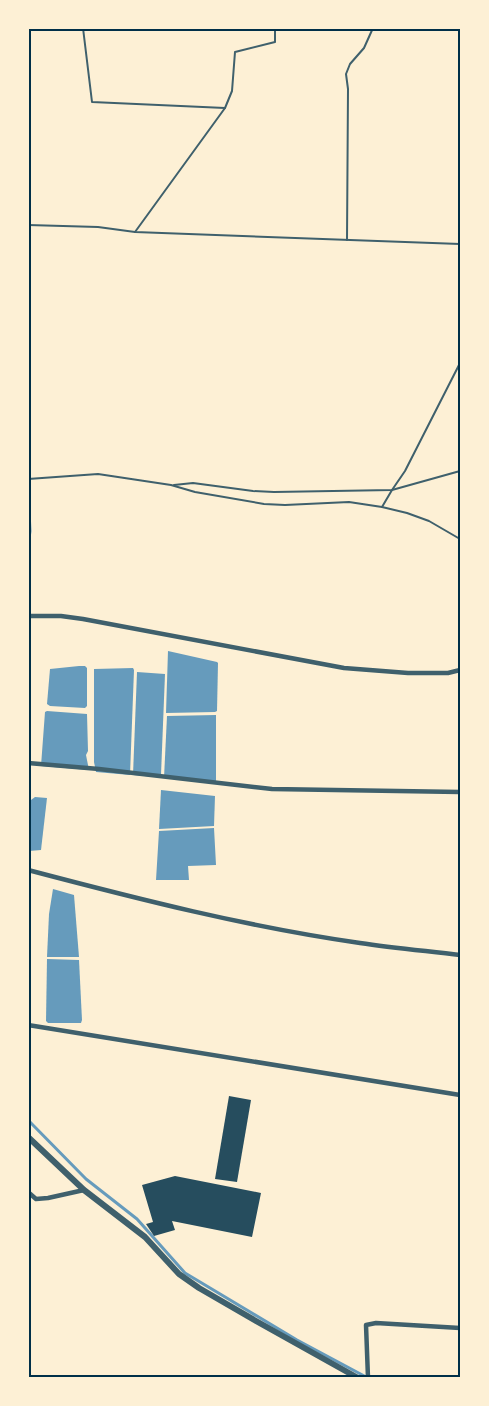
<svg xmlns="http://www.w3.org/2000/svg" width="489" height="1406" viewBox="0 0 489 1406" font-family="Inter,sans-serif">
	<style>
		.water { fill: #669bbc }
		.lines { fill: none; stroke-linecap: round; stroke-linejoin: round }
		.stream { stroke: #669bbc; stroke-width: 3 }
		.building { fill: #264d5e }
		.service { stroke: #3f606c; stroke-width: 2 }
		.minor { stroke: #3f606c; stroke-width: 4.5 }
		.tertiary { stroke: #3f606c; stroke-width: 6 }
		.neatline { fill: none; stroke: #003049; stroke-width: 2 }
	</style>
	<rect width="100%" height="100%" fill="#fdf0d5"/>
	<g class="water">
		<polygon points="168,651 217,662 218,663 217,711 215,712 166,713"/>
		<polygon points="79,666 85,666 87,668 87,706 85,708 50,706 47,704 50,669"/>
		<polygon points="133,668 134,670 130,775 96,772 94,762 94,669"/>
		<polygon points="137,672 165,674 161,775 156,777 133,775"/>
		<polygon points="47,711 87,714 88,751 86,755 89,770 41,766 45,712"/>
		<polygon points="216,715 216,783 164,778 167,716"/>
		<polygon points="161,790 215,796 214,826 159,829"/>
		<polygon points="35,797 47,798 41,850 29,851 28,817 31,800"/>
		<polygon points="214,828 216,865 188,866 189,880 156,880 159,831"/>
		<polygon points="53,889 74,895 79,957 47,957 49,914"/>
		<polygon points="47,959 79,960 82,1020 81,1023 48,1023 46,1021"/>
	</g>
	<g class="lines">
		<g class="stream">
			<polyline points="28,492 30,531 28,546"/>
			<polyline points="28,1120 86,1179 137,1219 185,1273 297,1340 368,1378"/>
		</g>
	</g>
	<g class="building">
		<polygon points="229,1096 251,1100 237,1182 215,1179"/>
		<polygon points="175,1176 261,1193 252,1237 172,1221 175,1230 154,1236 146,1224 153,1222 142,1185"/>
	</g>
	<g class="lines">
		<g class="service">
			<polyline points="83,28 92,102 225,108"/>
			<polyline points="28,225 98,227 135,232 460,244"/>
			<polyline points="135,232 225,108 232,91 235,52 275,42 275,28"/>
			<polyline points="347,240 348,89 346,74 350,64 364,48 373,28"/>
			<polyline points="28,479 98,474 171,485 195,492 264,504 285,505 349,502 382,507 407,513 429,521 460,539"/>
			<polyline points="174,485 193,483 253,491 274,492 392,490 460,471"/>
			<polyline points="382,507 392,490 405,471 460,363"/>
		</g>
		<g class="minor">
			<polyline points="28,616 61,616 83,619 344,668 408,673 448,673 460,670"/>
			<polyline points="28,763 99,769 272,789 460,792"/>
			<path d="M28,870C138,899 248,927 360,943C393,948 427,951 460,955"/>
			<polyline points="28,1025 460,1095"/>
			<polyline points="28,1192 36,1199 48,1198 84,1190"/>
			<polyline points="368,1378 366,1325 376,1323 460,1328"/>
		</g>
		<polyline class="tertiary" points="28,1137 84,1190 145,1237 179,1274 199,1288 256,1321 358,1378"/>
	</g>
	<rect width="489" height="1406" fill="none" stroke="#fdf0d5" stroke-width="60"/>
	<rect x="30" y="30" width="429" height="1346" class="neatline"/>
</svg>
